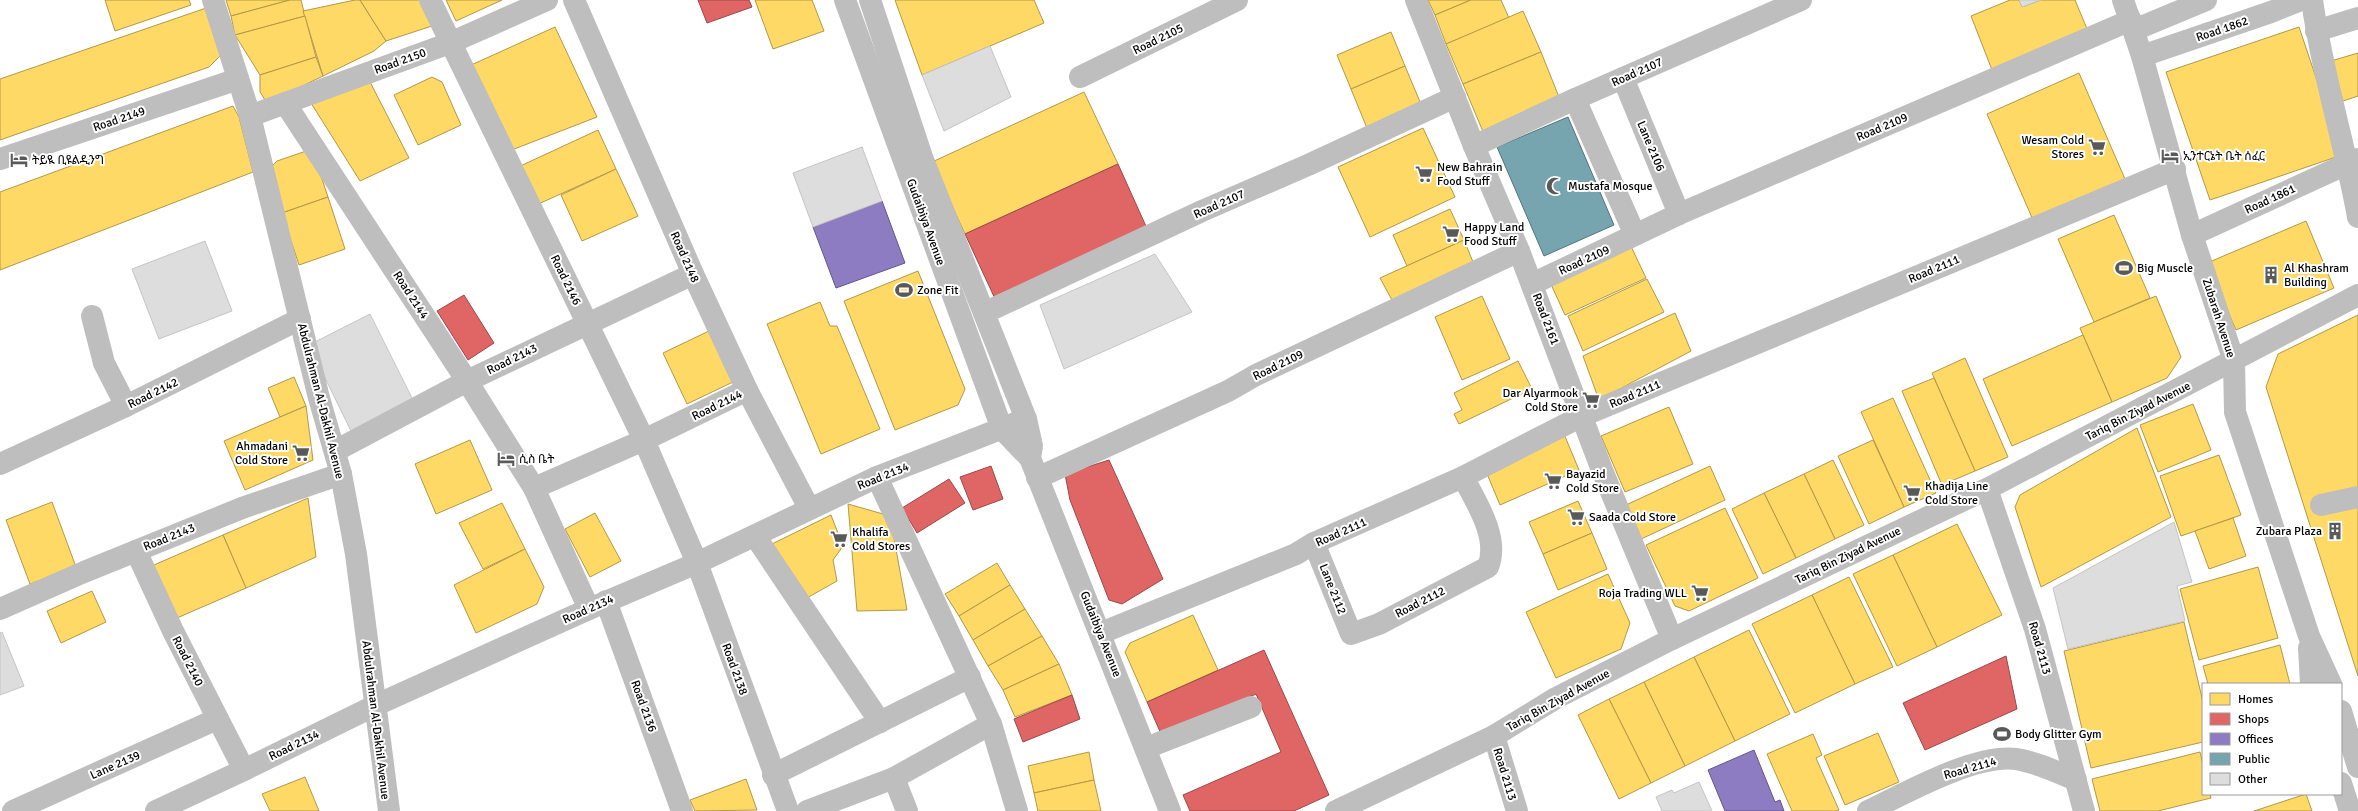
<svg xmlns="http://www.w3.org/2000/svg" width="2358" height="811" viewBox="0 0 2358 811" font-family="Signika,'Noto Sans Ethiopic',sans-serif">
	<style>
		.homes { fill: #ffd966; stroke: #b29847 }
		.shops { fill: #e06666; stroke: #9d4747 }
		.offices { fill: #8e7cc3; stroke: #635788 }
		.public { fill: #76a5af; stroke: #53747a }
		.building { fill: #ddd; stroke: #c5c5c5 }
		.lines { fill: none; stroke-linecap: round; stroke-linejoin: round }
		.minor { stroke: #bebebe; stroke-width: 22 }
		.labels { text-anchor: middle; stroke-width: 4; stroke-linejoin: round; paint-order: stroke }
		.street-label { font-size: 12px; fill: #000; stroke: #fff }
		.poi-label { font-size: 12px; fill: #000; stroke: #fff; text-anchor: start }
	</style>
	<rect width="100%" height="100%" fill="#fff"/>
	<g class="homes">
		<polygon points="105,0 189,0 191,5 115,31"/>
		<polygon points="226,0 290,0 231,16"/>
		<polygon points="290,0 301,0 305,16 235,35 231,16"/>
		<polygon points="355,0 360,0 386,41 374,51 323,76 303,11"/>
		<polygon points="360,0 424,0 435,25 386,41"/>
		<polygon points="446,0 502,0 456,21"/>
		<polygon points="755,0 812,0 824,31 773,49"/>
		<polygon points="895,0 1034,0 1044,23 922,75"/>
		<polygon points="1428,0 1471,0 1435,15"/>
		<polygon points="1471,0 1501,0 1509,18 1446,44 1435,15"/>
		<polygon points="2010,0 2019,0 2022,7 2041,0 2075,0 2090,36 1994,75 1971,16"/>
		<polygon points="209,7 222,54 209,67 0,140 0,79"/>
		<polygon points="1523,11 1541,52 1463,84 1446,44"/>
		<polygon points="305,16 316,57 260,75 235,35"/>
		<polygon points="555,27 597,117 509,151 469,66"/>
		<polygon points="2299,27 2342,155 2210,200 2166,72"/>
		<polygon points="1391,32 1405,66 1351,89 1337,55"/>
		<polygon points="1541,52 1561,102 1484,134 1463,84"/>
		<polygon points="2358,53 2358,96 2343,101 2331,61"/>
		<polygon points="316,57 323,76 267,103 260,92 260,75"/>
		<polygon points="1405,66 1423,109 1369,133 1351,89"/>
		<polygon points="2079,73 2125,179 2033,220 1987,114"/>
		<polygon points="432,77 442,82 461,125 418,145 394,95"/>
		<polygon points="368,78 409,158 360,181 311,103"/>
		<polygon points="1084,92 1118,164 965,234 932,162"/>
		<polygon points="233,106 239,117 253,172 0,270 0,192"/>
		<polygon points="1423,128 1455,197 1370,237 1338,167"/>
		<polygon points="598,130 616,169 534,206 516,168"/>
		<polygon points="312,149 328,197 282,213 267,171 277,161"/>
		<polygon points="616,169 638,216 582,241 561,195"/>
		<polygon points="328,197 345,249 299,265 282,213"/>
		<polygon points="1450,209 1464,240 1407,266 1393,235"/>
		<polygon points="2114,215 2150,298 2094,322 2058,239"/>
		<polygon points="2306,221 2334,288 2236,330 2207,263"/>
		<polygon points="1464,240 1473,262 1392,300 1380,278"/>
		<polygon points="1629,242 1646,278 1565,315 1549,280"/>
		<polygon points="918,271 965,389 958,405 895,430 844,301"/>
		<polygon points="1647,279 1664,312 1583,351 1568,316"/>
		<polygon points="1482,296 1510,359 1462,380 1435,317"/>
		<polygon points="2156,296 2181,357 2167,378 2112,402 2080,328"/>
		<polygon points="820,302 830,326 837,326 880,429 821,454 767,324"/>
		<polygon points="1675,313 1691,351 1599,400 1583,356"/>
		<polygon points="2358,315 2358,676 2266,387 2278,354"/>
		<polygon points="709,331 733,382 687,404 663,353"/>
		<polygon points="2083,335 2112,402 2012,446 1983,379"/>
		<polygon points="1965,358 2008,457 1975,471 1932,373"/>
		<polygon points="1518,361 1532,389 1459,424 1454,414 1462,410 1454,393"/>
		<polygon points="294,377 306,406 280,417 268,388"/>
		<polygon points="1934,378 1975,471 1942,485 1902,391"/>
		<polygon points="1893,398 1936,493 1904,507 1861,412"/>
		<polygon points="2193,404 2211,450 2158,472 2140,425"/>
		<polygon points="306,406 313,460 245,490 224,441"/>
		<polygon points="1669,407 1693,464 1625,492 1601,436"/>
		<polygon points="2137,428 2171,517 2041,587 2015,507 2020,495"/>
		<polygon points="1564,434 1579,470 1500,505 1485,469"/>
		<polygon points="470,440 492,490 436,514 415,464"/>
		<polygon points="1873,440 1904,507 1869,524 1838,456"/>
		<polygon points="2219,455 2241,515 2181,536 2160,476"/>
		<polygon points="1833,460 1864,525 1835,539 1804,474"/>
		<polygon points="1710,466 1725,500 1641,539 1626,505"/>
		<polygon points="1804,474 1835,539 1796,558 1764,493"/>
		<polygon points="1764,493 1796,558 1763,574 1732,509"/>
		<polygon points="308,498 316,557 246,588 223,535"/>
		<polygon points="1578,501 1592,533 1543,554 1529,522"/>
		<polygon points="52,502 76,567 30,584 6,520"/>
		<polygon points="502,503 525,549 483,569 459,523"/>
		<polygon points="848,504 890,516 907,610 857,611"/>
		<polygon points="1725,508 1758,578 1689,611 1675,606 1646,545"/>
		<polygon points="595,513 621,561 590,577 565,529"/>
		<polygon points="831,515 843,546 833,560 837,581 805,599 772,544"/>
		<polygon points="2233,518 2246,556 2209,569 2195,531"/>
		<polygon points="1957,524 2002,615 1937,647 1893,555"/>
		<polygon points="1592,533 1607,569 1558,590 1543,554"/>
		<polygon points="223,535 246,588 170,621 147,568"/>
		<polygon points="525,549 544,587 537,604 476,633 454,585"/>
		<polygon points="1893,555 1937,647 1897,666 1853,574"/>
		<polygon points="997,563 1010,585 959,616 945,594"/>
		<polygon points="2258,567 2278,638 2199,660 2180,589"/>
		<polygon points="1608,574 1630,623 1621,649 1556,678 1526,612"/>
		<polygon points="1849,577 1893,667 1855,684 1812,595"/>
		<polygon points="1010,585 1025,609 973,640 959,616"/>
		<polygon points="92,591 106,622 61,643 47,611"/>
		<polygon points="1812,595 1855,684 1795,713 1752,624"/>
		<polygon points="1025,609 1042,636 988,666 973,640"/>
		<polygon points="1193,615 1218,670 1147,702 1125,652 1130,643"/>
		<polygon points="2184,622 2203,702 2203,742 2091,768 2064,651"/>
		<polygon points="1749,630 1790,714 1735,741 1694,657"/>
		<polygon points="1042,636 1059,664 1003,690 988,666"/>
		<polygon points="2280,645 2290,684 2208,684 2203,666"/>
		<polygon points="1694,657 1735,741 1685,766 1644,682"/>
		<polygon points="1059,664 1072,695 1015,717 1003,690"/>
		<polygon points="1644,682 1685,766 1651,783 1609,699"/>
		<polygon points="1609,699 1651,783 1619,799 1578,715"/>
		<polygon points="1878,733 1899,782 1845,805 1824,756"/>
		<polygon points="1813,734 1822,755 1816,758 1839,810 1836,811 1792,811 1767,754"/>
		<polygon points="1089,752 1094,780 1034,793 1028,766"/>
		<polygon points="2200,752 2203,765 2203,794 2210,794 2211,798 2158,811 2100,811 2092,779"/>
		<polygon points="305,777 319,811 270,811 262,794"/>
		<polygon points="746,779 757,810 695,811 690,800"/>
		<polygon points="1094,780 1101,811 1038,811 1034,793"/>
		<polygon points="2306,794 2312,811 2254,811"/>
	</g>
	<g class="shops">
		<polygon points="698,0 749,0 752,7 707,23"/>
		<polygon points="1118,164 1149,233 997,303 965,234"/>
		<polygon points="464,295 494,343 468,360 437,311"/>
		<polygon points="1109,460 1163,579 1122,604 1109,600 1070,500 1065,474"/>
		<polygon points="991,466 1003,499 973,510 960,477"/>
		<polygon points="949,479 965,503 917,533 902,508"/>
		<polygon points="1264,650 1329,795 1294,811 1190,811 1183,795 1281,752 1256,694 1162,736 1147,702"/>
		<polygon points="2006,656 2017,709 1925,750 1903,703"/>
		<polygon points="1072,695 1080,719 1023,742 1014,719"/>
	</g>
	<g class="offices">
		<polygon points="882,201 905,263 836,288 813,227"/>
		<polygon points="1754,750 1775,802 1780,800 1784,811 1725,811 1708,770"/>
	</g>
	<polygon class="public" points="1568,117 1614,225 1544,256 1497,147"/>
	<g class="building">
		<polygon points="2019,0 2041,0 2022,7"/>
		<polygon points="990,46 1011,97 944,131 922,75"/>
		<polygon points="862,147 882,201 813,227 793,173"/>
		<polygon points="205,241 232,311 159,339 132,269"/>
		<polygon points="1155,254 1192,312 1064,369 1040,305"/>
		<polygon points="370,314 413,400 351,431 309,345"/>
		<polygon points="2174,522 2192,582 2177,586 2185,621 2068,649 2053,588"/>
		<polygon points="2,632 24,686 0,695 0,633"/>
		<polygon points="1699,782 1712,811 1662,811 1656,797 1672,790 1674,793"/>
	</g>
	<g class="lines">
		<g class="minor">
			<polyline points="213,0 250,116 319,398 341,474 356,554 389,811"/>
			<polyline points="430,0 644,440 697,563 788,811"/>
			<polyline points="574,0 693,274 747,390 809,508"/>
			<polyline points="845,0 1002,429 1030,458"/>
			<polyline points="870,0 922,157 1026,419 1032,446 1030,458 1170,811"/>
			<polyline points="1416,0 1474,146 1519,251 1602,470 1672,639"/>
			<polyline points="2123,0 2142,56 2192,235 2234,361 2235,412 2309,636 2331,684"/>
			<path d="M2312,0C2322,73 2345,144 2358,217"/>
			<polyline points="2134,30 2206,0"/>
			<polyline points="2316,31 2358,18"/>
			<polyline points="2142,56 2271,12 2301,0"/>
			<polyline points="1080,77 1237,0"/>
			<polyline points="1623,78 1679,214"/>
			<polyline points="1575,99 1635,235"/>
			<polyline points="285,103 467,381 534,488 589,609"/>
			<polyline points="250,116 450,43 547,0"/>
			<polyline points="1474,146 1575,99 1801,0"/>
			<polyline points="0,159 238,79"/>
			<polyline points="2192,235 2358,159"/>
			<polyline points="1532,284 1679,214 2131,20"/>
			<polyline points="984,313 1202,211 1308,165 1455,97"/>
			<polyline points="92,316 104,363 126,406"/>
			<polyline points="335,451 467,381 693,274"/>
			<polyline points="0,464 126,406 300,319"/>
			<polyline points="877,477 991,724 1017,811"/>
			<polyline points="1037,478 1228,391 1256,375 1519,251"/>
			<polyline points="534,488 644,440 747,390"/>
			<polyline points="1987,489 2035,629 2084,811"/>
			<polyline points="2321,505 2358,497"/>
			<polyline points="755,536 880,722"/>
			<path d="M1314,543L1351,634L1379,624L1488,567C1500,538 1476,502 1463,477"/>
			<polyline points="136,551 173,631 244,770"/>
			<polyline points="606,601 682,811"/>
			<polyline points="0,609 84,572 242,508 341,474"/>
			<polyline points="1101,633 1296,554 1314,543 1463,477 1582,416 2175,169"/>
			<polyline points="2309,648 2311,684"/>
			<polyline points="2341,711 2358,767"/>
			<polyline points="1494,736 1517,811"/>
			<polyline points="1146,748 1251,707"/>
			<polyline points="773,775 970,677"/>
			<polyline points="894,778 907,811"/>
			<polyline points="2341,783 2350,811"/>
			<polyline points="13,811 217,719"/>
			<polyline points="156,811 244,770 374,706 589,609 697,563 877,477 1026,419"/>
			<polyline points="807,811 894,778 991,724"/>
			<polyline points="1336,811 1494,736 1556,698 1672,639 1987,489 2358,295"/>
			<path d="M1868,811C1906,793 1974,754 2016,759C2036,762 2057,772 2076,780"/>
		</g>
	</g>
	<defs>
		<g id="supermarket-bare" transform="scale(1.38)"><path d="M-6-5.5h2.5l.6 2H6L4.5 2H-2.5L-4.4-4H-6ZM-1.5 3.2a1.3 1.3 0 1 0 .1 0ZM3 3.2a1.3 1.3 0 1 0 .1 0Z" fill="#595959" stroke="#fff" stroke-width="2.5" paint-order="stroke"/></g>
		<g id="hotel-bare" transform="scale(1.38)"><path d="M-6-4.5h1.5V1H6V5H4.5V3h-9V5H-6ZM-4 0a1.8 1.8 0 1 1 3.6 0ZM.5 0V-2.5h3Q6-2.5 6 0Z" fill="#595959" stroke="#fff" stroke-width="2.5" paint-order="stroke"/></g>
		<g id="mosque-bare" transform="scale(1.38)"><path d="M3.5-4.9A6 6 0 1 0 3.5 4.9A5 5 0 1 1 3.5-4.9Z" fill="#595959" stroke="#fff" stroke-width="2.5" paint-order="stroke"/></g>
		<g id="stadium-bare" transform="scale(1.38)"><path d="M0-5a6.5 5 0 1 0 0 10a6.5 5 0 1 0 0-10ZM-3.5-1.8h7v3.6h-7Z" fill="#595959" stroke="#fff" stroke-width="2.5" paint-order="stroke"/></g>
		<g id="building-bare" transform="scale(1.38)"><path d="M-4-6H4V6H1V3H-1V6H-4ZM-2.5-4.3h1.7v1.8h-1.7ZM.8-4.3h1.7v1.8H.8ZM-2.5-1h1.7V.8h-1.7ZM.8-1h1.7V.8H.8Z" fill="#595959" stroke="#fff" stroke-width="2.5" paint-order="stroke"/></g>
	</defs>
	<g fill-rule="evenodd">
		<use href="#supermarket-bare" x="2097" y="147"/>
		<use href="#hotel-bare" x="2170" y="156"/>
		<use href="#hotel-bare" x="19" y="160"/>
		<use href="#supermarket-bare" x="1424" y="174"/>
		<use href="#mosque-bare" x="1555" y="186"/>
		<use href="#supermarket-bare" x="1451" y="234"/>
		<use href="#stadium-bare" x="2124" y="268"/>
		<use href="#building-bare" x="2271" y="275"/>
		<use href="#stadium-bare" x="904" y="290"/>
		<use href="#supermarket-bare" x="1591" y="400"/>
		<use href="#supermarket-bare" x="301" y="453"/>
		<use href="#hotel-bare" x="506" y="459"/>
		<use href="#supermarket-bare" x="1553" y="481"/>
		<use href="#supermarket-bare" x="1912" y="493"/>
		<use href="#supermarket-bare" x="1576" y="517"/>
		<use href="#building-bare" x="2335" y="531"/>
		<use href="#supermarket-bare" x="839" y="539"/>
		<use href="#supermarket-bare" x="1700" y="593"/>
		<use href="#stadium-bare" x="2002" y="734"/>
	</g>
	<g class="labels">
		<g class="street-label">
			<text transform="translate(2222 29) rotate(-19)" y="4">Road 1862</text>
			<text transform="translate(1158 39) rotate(-26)" y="4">Road 2105</text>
			<text transform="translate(400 61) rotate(-20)" y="4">Road 2150</text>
			<text transform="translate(1637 72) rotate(-24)" y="4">Road 2107</text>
			<text transform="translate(119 119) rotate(-19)" y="4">Road 2149</text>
			<text transform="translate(1882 127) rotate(-23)" y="4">Road 2109</text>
			<text transform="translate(1651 146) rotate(67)" y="4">Lane 2106</text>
			<text transform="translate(2270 199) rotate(-25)" y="4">Road 1861</text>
			<text transform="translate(1219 204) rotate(-24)" y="4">Road 2107</text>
			<text transform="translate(926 222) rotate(70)" y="4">Gudaibiya Avenue</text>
			<text transform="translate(685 257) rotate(66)" y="4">Road 2148</text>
			<text transform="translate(1584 260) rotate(-25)" y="4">Road 2109</text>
			<text transform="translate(1934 269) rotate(-23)" y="4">Road 2111</text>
			<text transform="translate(566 280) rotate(64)" y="4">Road 2146</text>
			<text transform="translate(411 295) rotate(57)" y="4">Road 2144</text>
			<text transform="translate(2219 318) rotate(72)" y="4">Zubarah Avenue</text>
			<text transform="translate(1546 319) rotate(69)" y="4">Road 2161</text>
			<text transform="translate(512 359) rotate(-26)" y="4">Road 2143</text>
			<text transform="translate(1278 365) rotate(-26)" y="4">Road 2109</text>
			<text transform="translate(153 393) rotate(-26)" y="4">Road 2142</text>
			<text transform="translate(1635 394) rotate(-23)" y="4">Road 2111</text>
			<text transform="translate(321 401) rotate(76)" y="4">Abdulrahman Al-Dakhil Avenue</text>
			<text transform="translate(717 405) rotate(-26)" y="4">Road 2144</text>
			<text transform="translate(2138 411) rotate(-27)" y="4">Tariq Bin Ziyad Avenue</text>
			<text transform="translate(883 476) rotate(-22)" y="4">Road 2134</text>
			<text transform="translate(1341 532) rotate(-24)" y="4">Road 2111</text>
			<text transform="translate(169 537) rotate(-22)" y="4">Road 2143</text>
			<text transform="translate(1848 555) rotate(-26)" y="4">Tariq Bin Ziyad Avenue</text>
			<text transform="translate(1333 589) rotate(68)" y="4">Lane 2112</text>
			<text transform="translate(1420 602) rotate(-27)" y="4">Road 2112</text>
			<text transform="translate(588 609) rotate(-24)" y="4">Road 2134</text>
			<text transform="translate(1101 634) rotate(68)" y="4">Gudaibiya Avenue</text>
			<text transform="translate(2040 648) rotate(74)" y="4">Road 2113</text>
			<text transform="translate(188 661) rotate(63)" y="4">Road 2140</text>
			<text transform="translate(735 669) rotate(70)" y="4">Road 2138</text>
			<text transform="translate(1558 700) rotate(-29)" y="4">Tariq Bin Ziyad Avenue</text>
			<text transform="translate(644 706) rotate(70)" y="4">Road 2136</text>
			<text transform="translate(376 720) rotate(83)" y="4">Abdulrahman Al-Dakhil Avenue</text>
			<text transform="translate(294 745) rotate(-26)" y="4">Road 2134</text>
			<text transform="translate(115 765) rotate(-24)" y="4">Lane 2139</text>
			<text transform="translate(1970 768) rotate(-16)" y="4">Road 2114</text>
			<text transform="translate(1505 774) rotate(73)" y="4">Road 2113</text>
		</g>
		<g class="poi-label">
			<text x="2084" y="144" text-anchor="end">Wesam Cold<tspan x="2084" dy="14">Stores</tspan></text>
			<text x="2183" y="160">ኢንተርኔት ቤት ሰፈር</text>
			<text x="32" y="164">ትይዪ ቢዩልዲንግ</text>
			<text x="1437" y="171">New Bahrain<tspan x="1437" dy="14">Food Stuff</tspan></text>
			<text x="1568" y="190">Mustafa Mosque</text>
			<text x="1464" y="231">Happy Land<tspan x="1464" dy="14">Food Stuff</tspan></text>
			<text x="2137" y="272">Big Muscle</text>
			<text x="2284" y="272">Al Khashram<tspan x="2284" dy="14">Building</tspan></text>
			<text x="917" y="294">Zone Fit</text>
			<text x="1578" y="397" text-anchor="end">Dar Alyarmook<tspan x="1578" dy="14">Cold Store</tspan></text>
			<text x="288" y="450" text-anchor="end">Ahmadani<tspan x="288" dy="14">Cold Store</tspan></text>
			<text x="519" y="463">ሲስ ቤት</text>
			<text x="1566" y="478">Bayazid<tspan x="1566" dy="14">Cold Store</tspan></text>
			<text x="1925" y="490">Khadija Line<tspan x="1925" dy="14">Cold Store</tspan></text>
			<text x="1589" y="521">Saada Cold Store</text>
			<text x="2322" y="535" text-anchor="end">Zubara Plaza</text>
			<text x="852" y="536">Khalifa<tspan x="852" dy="14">Cold Stores</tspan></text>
			<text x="1687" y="597" text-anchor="end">Roja Trading WLL</text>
			<text x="2015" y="738">Body Glitter Gym</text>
		</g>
	</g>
	<rect x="2202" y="683" width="140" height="112" fill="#ffffff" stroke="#999999"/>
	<rect x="2210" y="693" width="20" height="12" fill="#ffd966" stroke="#999999"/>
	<text x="2238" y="703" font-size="12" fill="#000000">Homes</text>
	<rect x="2210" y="713" width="20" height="12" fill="#e06666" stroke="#999999"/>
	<text x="2238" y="723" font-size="12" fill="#000000">Shops</text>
	<rect x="2210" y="733" width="20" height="12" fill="#8e7cc3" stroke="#999999"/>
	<text x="2238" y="743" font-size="12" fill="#000000">Offices</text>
	<rect x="2210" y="753" width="20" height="12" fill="#76a5af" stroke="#999999"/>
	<text x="2238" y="763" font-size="12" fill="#000000">Public</text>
	<rect x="2210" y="773" width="20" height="12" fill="#dddddd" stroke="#999999"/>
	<text x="2238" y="783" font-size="12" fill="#000000">Other</text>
</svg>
